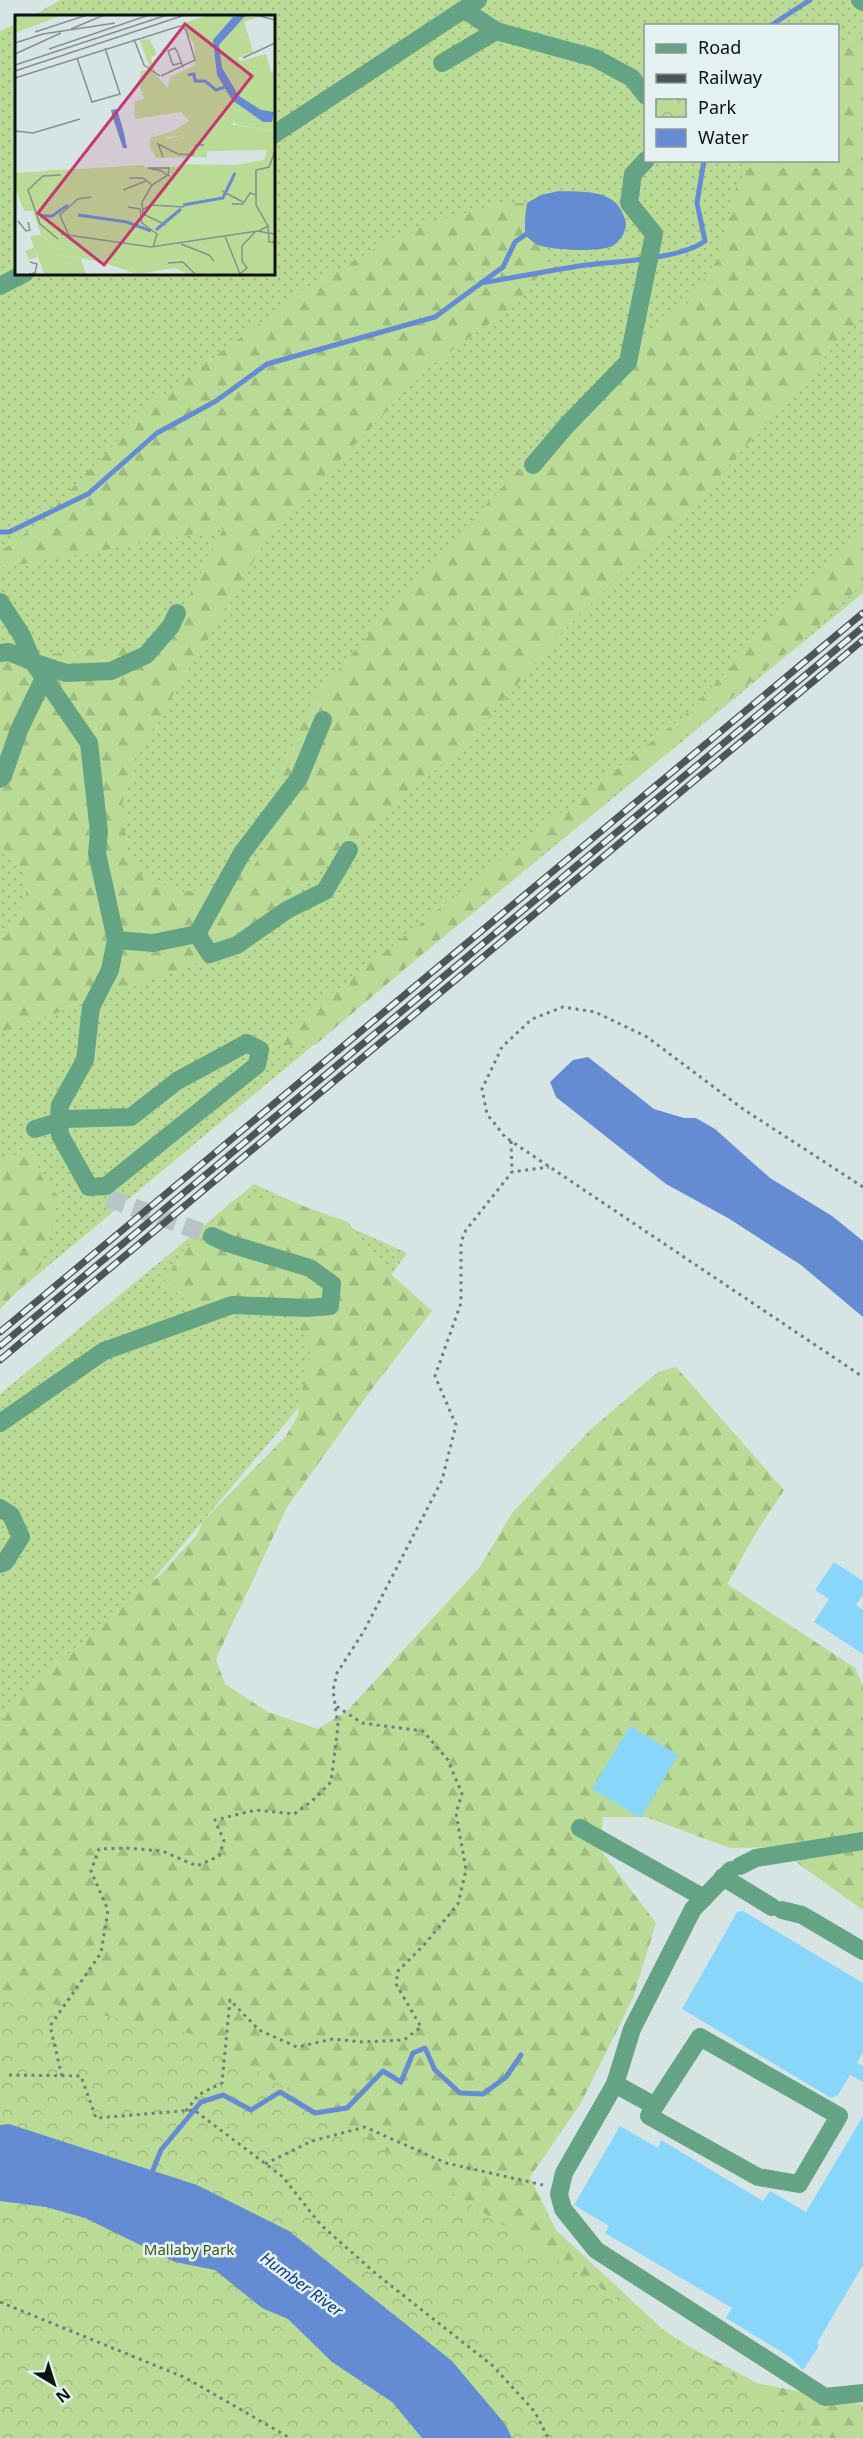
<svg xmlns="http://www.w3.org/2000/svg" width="863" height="2438" viewBox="0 0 863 2438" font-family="'Noto Sans',sans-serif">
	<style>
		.grass { fill: url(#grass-dots); fill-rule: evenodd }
		.forest { fill: url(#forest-firs) }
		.park { fill: url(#park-crowns) }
		.water { fill: #658cd3 }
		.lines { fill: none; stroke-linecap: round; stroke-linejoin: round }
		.stream { stroke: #658cd3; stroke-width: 5 }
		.building { fill: #88d7fb }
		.minor-tunnel { stroke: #b8c4c4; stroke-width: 18; stroke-dasharray: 18 9; stroke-linecap: butt }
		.path { stroke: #757e7e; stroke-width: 3; stroke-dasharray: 3 4.5; stroke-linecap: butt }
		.minor { stroke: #65a385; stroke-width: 18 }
		.rail-casing { stroke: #4d5555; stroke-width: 7 }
		.rail { stroke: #e3f1f1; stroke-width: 4.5; stroke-dasharray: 14; stroke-linecap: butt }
		.labels { text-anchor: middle; stroke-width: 5; stroke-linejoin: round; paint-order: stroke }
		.park-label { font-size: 15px; fill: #3e561d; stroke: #e3f1f1 }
		.water-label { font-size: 16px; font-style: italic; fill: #0a3689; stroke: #e3f1f1 }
		.inset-river { fill: none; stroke: #658cd3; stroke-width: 3 }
		.inset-road { fill: none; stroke: #86908f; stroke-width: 1.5 }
		.view { fill: #c4396f; fill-opacity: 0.15; stroke: #c4396f; stroke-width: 3 }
		.inset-edge { fill: none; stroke: #0d1212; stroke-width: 3 }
	</style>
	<defs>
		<pattern id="grass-dots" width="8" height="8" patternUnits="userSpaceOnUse" patternTransform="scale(1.5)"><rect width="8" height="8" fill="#badb95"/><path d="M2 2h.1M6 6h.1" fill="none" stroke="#9fbb7f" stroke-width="1.8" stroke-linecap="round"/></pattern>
		<pattern id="forest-firs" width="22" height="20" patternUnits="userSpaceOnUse" patternTransform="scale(1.5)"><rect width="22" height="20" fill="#badb95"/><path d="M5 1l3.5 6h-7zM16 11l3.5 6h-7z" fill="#9fbb7f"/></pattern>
		<pattern id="park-crowns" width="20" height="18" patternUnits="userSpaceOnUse" patternTransform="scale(1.5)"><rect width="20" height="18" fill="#badb95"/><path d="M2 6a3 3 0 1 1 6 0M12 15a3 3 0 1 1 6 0" fill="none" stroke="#9fbb7f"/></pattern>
	</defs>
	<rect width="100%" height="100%" fill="#d6e4e3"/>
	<g class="grass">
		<path d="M61,0H863V593L401,972L0,1306V31L16,24V273H273V16H32ZM646,26H838V160H646Z"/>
		<polygon points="254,1184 407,1253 322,1372 322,1380 109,1632 0,1769 0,1394"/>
	</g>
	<g class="forest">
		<polygon points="863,31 863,314 713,483 562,632 467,743 222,954 0,1033 0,941 8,934 26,897 26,872 0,845 0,659 166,642 223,529 0,568 0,552 37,525 154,402 309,286 408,230 500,203 527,203 525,218 533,242 542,246 546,267 515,305 428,368 271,532 137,755 122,804 128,855 143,876 184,892 208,889 254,866 268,840 280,765 313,701 390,608 642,337 689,302 719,257 736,188 753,161 838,160 838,51"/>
		<polygon points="863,528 863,584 817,627 499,889 315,1045 278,1045 335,991 684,716"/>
		<polygon points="29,1145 43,1179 59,1197 41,1266 0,1309 0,1166"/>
		<polygon points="232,1201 292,1202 348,1222 382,1266 432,1311 374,1386 287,1507 216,1659 225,1684 268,1712 318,1729 347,1711 480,1567 512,1513 589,1431 658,1372 676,1367 784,1490 760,1526 727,1584 855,1668 863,1686 863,1910 775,1847 730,1848 646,1817 603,1817 600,1849 656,1923 633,1998 581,2103 530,2177 556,2230 671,2337 757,2383 863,2405 863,2438 760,2438 0,2032 0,1729 13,1702 161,1574 197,1535 203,1521 286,1436 297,1417 311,1346 287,1312 261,1292 212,1308 195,1308 164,1282 183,1251"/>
	</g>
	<polygon class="park" points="0,1993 205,2037 563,2263 826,2438 0,2438"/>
	<g class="water">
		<path d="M559,191C581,192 612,189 622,212C625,218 627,223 625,230C623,236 617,245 610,247C597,252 554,250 541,246C534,244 530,239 525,235V218L527,203L541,195Z"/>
		<polygon points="588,1057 654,1109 684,1118 696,1118 715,1129 770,1178 832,1216 863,1241 863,1317 801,1265 728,1218 666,1184 556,1097 550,1082 573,1060"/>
		<polygon points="9,2124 197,2185 289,2231 452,2361 505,2424 512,2438 422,2438 392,2402 332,2362 288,2319 262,2308 215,2270 175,2262 85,2218 46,2207 0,2201 0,2125"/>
	</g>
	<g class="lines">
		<g class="stream">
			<polyline points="770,26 810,0"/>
			<path d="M481,283C512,278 542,272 573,267C608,261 678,261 705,241L697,203L704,160"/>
			<polyline points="0,532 9,532 88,494 157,433 216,401 267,364 435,317 503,267 515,242 525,235"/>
			<polyline points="151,2175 161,2150 201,2102 223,2095 251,2110 280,2092 315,2113 347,2108 383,2071 401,2082 413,2053 425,2048 435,2070 460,2093 483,2094 506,2077 521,2055"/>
		</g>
	</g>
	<g class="building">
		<polygon points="834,1562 863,1581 863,1595 856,1605 863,1610 863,1654 814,1622 829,1599 815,1590"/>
		<polygon points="630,1726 678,1755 641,1818 592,1789"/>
		<polygon points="743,1911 863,1983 863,2052 857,2063 863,2066 863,2082 850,2075 838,2095 831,2098 682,2009 737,1912"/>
		<polygon points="863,2116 863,2265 817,2343 819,2346 803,2370 790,2357 726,2318 732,2308 605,2233 609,2226 574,2205 620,2126 658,2148 661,2140 763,2201 770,2191 806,2212"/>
	</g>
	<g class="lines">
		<polyline class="minor-tunnel" points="108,1198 212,1236"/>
		<g class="path">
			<polyline points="511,1141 512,1172"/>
			<polyline points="863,1187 743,1109 647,1037 595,1012 563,1007 532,1019 502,1047 482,1089 487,1114 505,1137 863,1377"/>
			<polyline points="9,2075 81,2076 96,2118 194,2110 283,2177 320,2224 375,2273 493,2366 535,2412 548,2438"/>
			<polyline points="62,2076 50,2026 101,1953 108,1910 91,1871 99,1849 126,1848 162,1851 197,1866 219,1856 224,1841 215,1820 256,1810 294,1814 312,1801 331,1782 338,1726 333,1690 337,1673 364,1631 442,1480 456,1425 435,1376 461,1303 461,1242 466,1230 512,1172 549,1167"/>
			<polyline points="186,2111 198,2095 222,2083 230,2000 259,2030 297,2047 333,2039 362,2042 404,2040 421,2027 396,1984 398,1971 424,1945 458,1904 466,1870 456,1813 462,1794 448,1760 423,1731 362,1723 336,1706"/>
			<polyline points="265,2164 312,2141 365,2127 446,2163 543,2185"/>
			<polyline points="0,2302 186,2378 290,2438"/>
		</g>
		<g class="minor">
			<polyline points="860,0 863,2"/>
			<polyline points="465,10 496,31 595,58 632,78 646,96"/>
			<polyline points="442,63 496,31"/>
			<polyline points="273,135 478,0"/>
			<polyline points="0,286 25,273"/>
			<polyline points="533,465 567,425 628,362 654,234 629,203 633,174 646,160"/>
			<polyline points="0,602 22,636 33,662 66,673 111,671 146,655 171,626 177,613"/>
			<polyline points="0,653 9,652 33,662 89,743 99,832 97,853 116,940 110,970 91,1007 85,1060 60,1105 59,1120 60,1135 89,1187 106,1186 257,1065 260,1050 247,1043 177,1081 131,1117 67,1119 35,1129"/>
			<polyline points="0,779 3,776 19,730 44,678"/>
			<polyline points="197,934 242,853 299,778 323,720"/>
			<polyline points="116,940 153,943 197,934 210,954 237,945 287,910 325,891 349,850"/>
			<polyline points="0,1423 104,1351 232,1305 307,1308 330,1306 332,1284 310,1268 227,1243 212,1236"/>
			<polyline points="0,1508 11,1515 21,1537 5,1562 0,1564"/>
			<polyline points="580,1828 704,1898"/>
			<polyline points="740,1866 756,1858 863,1841"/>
			<polyline points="731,1870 693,1909 632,2029 615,2084 564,2173 559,2194 563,2209 596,2250 825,2397 863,2393"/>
			<polyline points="723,1877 772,1907"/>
			<polyline points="782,1910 802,1915 863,1951"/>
			<polyline points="615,2084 655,2106 649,2116 758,2177 799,2184 839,2116 700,2037 655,2106"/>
		</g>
		<g class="rail-casing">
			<g id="rail">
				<polyline points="0,1332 863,613"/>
				<polyline points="0,1346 863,627"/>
				<polyline points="0,1360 863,640"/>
			</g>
		</g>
		<use href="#rail" class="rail"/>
	</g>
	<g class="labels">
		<g class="park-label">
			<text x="189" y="2255">Mallaby Park</text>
		</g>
		<g class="water-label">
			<text transform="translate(302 2284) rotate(36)" y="6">Humber River</text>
		</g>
	</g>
	<g transform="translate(15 15)">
		<rect width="260" height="260" fill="#d6e4e3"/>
		<path d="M212,109L259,116V259H173L160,253L122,259L87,247L38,239L36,227L26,220L11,174L33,155L221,150L249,145L252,135L192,136V142L141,143L134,129Z" fill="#badb95"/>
		<path d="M169,6L173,8L219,108L191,118L152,122L147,131L154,141L144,143L136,135L135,123L158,116L174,106L166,97L120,104L119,87L129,84L124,69L126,56L135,54L125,25L134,24L142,39L136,42L141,60L153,73L155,62L180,50L179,29L166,9ZM167,149L223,150V154L214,170L211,163L156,160L157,154ZM128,150L131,153L31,159L21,166L27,178L98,164L130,163L186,182L188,187L145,178L140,181L145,198L135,203L115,191L105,196L139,215V220L123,208L83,210L61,203L63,197L101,193L124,184L131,176L127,169L108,177L54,185L34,196H9L0,172V158ZM248,153L252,163L249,178L254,197L259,199V213L256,207L236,201L237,164L247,159Z" fill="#badb95"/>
		<path d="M0,0H47L0,18ZM194,0L243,2L229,7L238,37L223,43L225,46L251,39L256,57L259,56V116L222,110L197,80L172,7ZM26,220L36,227L38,239L66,244L71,259H29L20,233L22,242L14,245L10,236L19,233L15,221Z" fill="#badb95"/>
		<path d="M231,0L204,30L207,53L224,81L246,95L259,97L257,107H248L217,85L202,60L198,25L218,2ZM102,94L109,118L112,133H108L99,106L96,95Z" fill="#658cd3"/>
		<path class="inset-river" d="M173,60L179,59L180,66H190L201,75L210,72M168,190L208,183L220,158M63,200L112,207L136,216M25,201H37L53,190M141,215L166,194"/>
		<path class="inset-road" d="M241,0L260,5M56,14L89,0M20,17L72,0M119,24L129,50L145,61M0,28L28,19L100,8M34,34L134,0M0,39L46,18M62,43L77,87L105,79L90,33M228,43L260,28M166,48L158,50L153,36L160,33L162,36L168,52M0,50L152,0M0,56L170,0M0,63L165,11L171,15L180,45L146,61M0,116L18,118L65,104M148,142L143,129L163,139L178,140L181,130H189M114,163H128L137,170M108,175L131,166M207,176L228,187M217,189H228L235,178L241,180M113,192L125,194L127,208L142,219L138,232M127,195L136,190L169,192M3,206L11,216L15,215L13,207M151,210L128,199L127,187L137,170L153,160L154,153H133L147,156L152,160H153L155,161M253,211L241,190V155L254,152L260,136M244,216L253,211L254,227H260M46,219L136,232L242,216L260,219M54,221L45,200L63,184L76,182M210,221L225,259M43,224L25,209L13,175L28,161L46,160M166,229L194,240L199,246M153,248L168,247L180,259M14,259L20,258L22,249L15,247M225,259L232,253L227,246V231L241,216"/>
		<path class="view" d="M170,9L237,61L89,250L23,198Z"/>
		<rect width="260" height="260" class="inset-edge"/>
	</g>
	<rect x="644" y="24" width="195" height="138" fill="#e3f1f1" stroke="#8d9898" stroke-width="1.5"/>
	<rect x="656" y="44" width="30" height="9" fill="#65a385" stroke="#8d9898" stroke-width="1.5"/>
	<text x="698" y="54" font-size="18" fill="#0d1212">Road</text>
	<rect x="656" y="74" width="30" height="9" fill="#4d5555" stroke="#8d9898" stroke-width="1.5"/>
	<text x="698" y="84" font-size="18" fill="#0d1212">Railway</text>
	<rect x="656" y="99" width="30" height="18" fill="url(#park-crowns)" stroke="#8d9898" stroke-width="1.5"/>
	<text x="698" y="114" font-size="18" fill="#0d1212">Park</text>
	<rect x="656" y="129" width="30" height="18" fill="#658cd3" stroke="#8d9898" stroke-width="1.5"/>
	<text x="698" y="144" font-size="18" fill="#0d1212">Water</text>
	<g transform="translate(54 2384) rotate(142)" stroke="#e3f1f1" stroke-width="4.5" paint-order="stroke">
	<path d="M0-4.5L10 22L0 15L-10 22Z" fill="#0d1212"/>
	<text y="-9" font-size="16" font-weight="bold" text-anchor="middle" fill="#0d1212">N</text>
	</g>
</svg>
